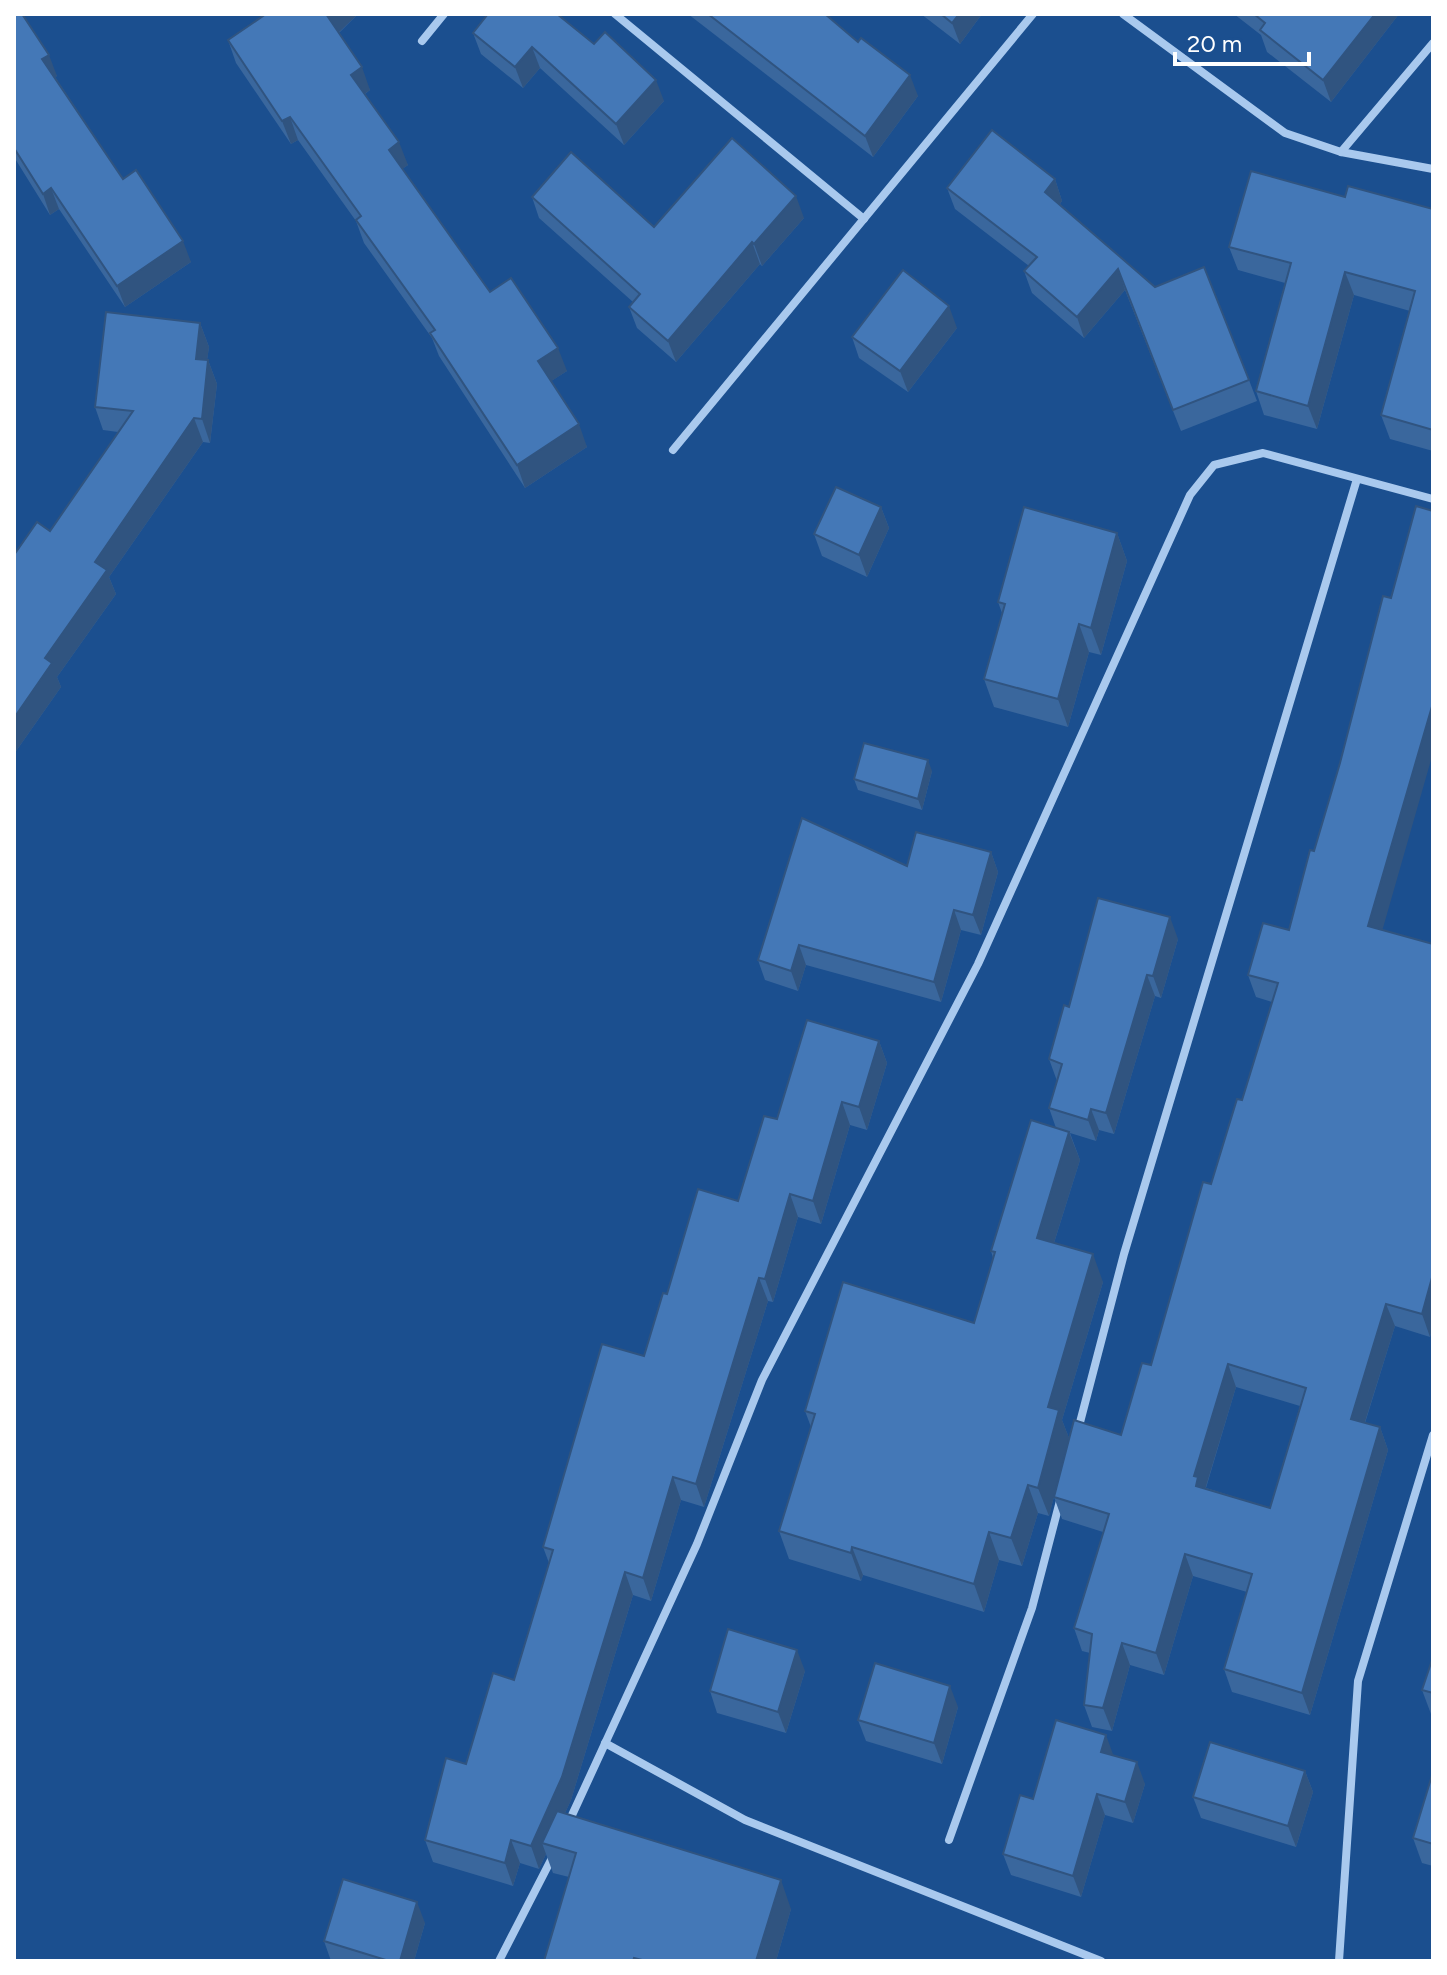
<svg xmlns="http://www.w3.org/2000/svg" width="1447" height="1975" viewBox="0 0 1447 1975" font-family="Figtree,sans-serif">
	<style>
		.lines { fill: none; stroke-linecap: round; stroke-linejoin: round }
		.minor { stroke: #a9c9ee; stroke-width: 8 }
		.wall { fill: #3a679d; fill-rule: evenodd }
		.shaded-wall { fill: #305480 }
		.building { fill: #4478b7; stroke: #305480; stroke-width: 2; fill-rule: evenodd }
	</style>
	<rect width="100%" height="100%" fill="#1b4f8f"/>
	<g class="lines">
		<g class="minor">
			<polyline points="615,14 864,219"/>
			<polyline points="1123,14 1285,133 1341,152 1433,169"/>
			<polyline points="422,41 444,14"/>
			<polyline points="1341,152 1433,43"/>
			<polyline points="673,450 1033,14"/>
			<polyline points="1078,1430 1124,1254 1357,479"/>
			<polyline points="605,1743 745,1820 1101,1961"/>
			<polyline points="567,1826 697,1544 762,1380 978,964 1190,495 1214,465 1263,453 1433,499"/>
			<polyline points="949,1840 1032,1608 1061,1497"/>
			<polyline points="499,1961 553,1856"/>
			<polyline points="1339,1961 1358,1681 1433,1435"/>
		</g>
	</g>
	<g class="wall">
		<polygon points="14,14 57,76 55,77 123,179 191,262 125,307 59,209 50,215 14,157"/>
		<polygon points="266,14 358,14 339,33 370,90 365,94 408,165 402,169 490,292 567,371 551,381 587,447 525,488 439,356 432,338 364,243 356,221 298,140 291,144 236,63 228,40"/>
		<polygon points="488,14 664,101 624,145 540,68 523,88 481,54 473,33"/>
		<polygon points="688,14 825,14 918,96 873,157"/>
		<polygon points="921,14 982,14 960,44"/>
		<polygon points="1234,14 1399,14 1331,102 1267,52 1261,35"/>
		<polygon points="1055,179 1062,201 1060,204 1249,380 1257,401 1181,431 1125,290 1084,338 1032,293 1024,271 1029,266 955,209 947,188"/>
		<polygon points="532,197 654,227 804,218 762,266 760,264 676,362 637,328 629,307 633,302 539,218"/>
		<polygon points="1345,197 1433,209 1433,451 1390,439 1381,415 1410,311 1354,295 1317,429 1264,415 1256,391 1285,283 1238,270 1229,247"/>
		<polygon points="200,323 209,347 207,360 208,360 217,384 210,443 203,442 109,577 116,594 57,677 61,687 14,754 50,531 118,432 103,430 95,407"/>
		<polygon points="957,328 908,392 859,358 852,337"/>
		<polygon points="881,507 889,528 867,577 822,556 814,534"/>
		<polygon points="1117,533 1127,561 1101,655 1089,652 1068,727 994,707 984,679 1002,613 998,602"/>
		<polygon points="932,771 922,810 858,790 854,779"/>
		<polygon points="991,852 998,872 981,935 961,930 941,1002 806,965 798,991 765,980 758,960 907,866"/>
		<path d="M1289,930H1382L1433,944V1326L1430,1337L1395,1326L1365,1423L1380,1427L1388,1450L1310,1715L1232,1692L1224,1669L1247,1592L1193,1576L1164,1675L1130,1665L1112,1731L1092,1727L1084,1705L1090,1653L1082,1651L1074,1628L1103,1532L1062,1519L1054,1497L1121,1435L1151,1365L1211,1184L1242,1100L1272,1002L1256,997L1248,975ZM1236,1387L1300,1406L1270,1508L1206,1488Z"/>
		<polygon points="1178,939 1161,998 1155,996 1114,1134 1099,1130 1096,1141 1070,1133 1080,1160 1054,1243 1103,1282 1062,1420 1069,1438 1049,1516 1038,1513 1022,1566 999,1560 984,1612 863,1575 861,1581 789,1559 779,1531 811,1427 805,1411 974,1323 993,1258 991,1251 1056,1128 1049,1108 1057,1081 1049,1059 1069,1007"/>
		<polygon points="879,1041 887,1063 867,1130 850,1125 821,1224 798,1217 773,1302 768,1301 704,1507 681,1500 651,1601 633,1595 571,1800 565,1813 791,1909 776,1961 544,1961 569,1877 553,1873 546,1854 539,1869 520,1863 513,1886 433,1862 425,1840 466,1764 514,1680 549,1563 543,1547 644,1356 738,1201 777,1119"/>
		<polygon points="1433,1657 1433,1715 1431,1714 1422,1690"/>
		<polygon points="805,1671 786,1733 717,1713 710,1691"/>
		<polygon points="958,1707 942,1764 866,1741 858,1720"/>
		<polygon points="1114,1756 1145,1784 1133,1823 1105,1815 1081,1897 1011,1875 1003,1854 1033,1799"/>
		<polygon points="1305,1771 1313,1792 1296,1847 1201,1818 1193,1797"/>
		<polygon points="1433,1772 1433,1866 1422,1863 1413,1838"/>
		<polygon points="425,1923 414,1961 331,1961 324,1941"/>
	</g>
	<g class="shaded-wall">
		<polygon points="326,14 358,14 334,37"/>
		<polygon points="959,14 982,14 960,44 952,23"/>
		<polygon points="1375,14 1399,14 1331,102 1323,80"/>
		<polygon points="532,47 540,68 523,88 515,67"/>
		<polygon points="49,55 57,76 50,81 42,59"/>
		<polygon points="362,67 370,90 359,98 351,75"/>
		<polygon points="910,75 918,96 873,157 865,136"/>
		<polygon points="656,80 664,101 624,145 616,124"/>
		<polygon points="290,117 298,140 291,144 282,121"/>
		<polygon points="399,142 408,165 397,173 389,150"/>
		<polygon points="1055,179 1062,201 1053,213 1045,192"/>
		<polygon points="51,188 59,209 50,215 43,194"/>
		<polygon points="796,196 804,218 762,266 754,244"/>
		<polygon points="183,241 191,262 125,307 117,286"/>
		<polygon points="752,242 760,264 676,362 668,341"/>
		<polygon points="1118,269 1125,290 1084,338 1077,317"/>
		<polygon points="1345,272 1354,295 1317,429 1308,406"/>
		<polygon points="949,306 957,328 908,392 900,371"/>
		<polygon points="200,323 209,347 204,382 196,359"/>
		<polygon points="558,348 567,371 547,384 538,361"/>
		<polygon points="208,360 217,384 210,443 202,419"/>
		<polygon points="194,418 203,442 109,577 116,594 57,677 61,687 14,754 14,718 95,562"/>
		<polygon points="579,424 587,447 525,488 517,465"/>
		<polygon points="881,507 889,528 867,577 859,555"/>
		<polygon points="1117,533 1127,561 1101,655 1091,628"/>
		<polygon points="1079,624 1089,652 1068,727 1058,699"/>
		<polygon points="1433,703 1433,753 1377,949 1368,926"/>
		<polygon points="928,760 932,771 922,810 918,799"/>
		<polygon points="991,852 998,872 981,935 973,915"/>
		<polygon points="954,910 961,930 941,1002 934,982"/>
		<polygon points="1170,917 1178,939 1161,998 1153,976"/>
		<polygon points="799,945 806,965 798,991 791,971"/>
		<polygon points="1147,975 1155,996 1114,1134 1106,1113"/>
		<polygon points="879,1041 887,1063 867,1130 859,1107"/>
		<polygon points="842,1102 850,1125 821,1224 813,1201"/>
		<polygon points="1091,1109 1099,1130 1096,1141 1088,1120"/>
		<polygon points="1069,1132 1080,1160 1047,1265 1037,1238"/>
		<polygon points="790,1194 798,1217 773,1302 765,1279"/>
		<polygon points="1093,1254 1103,1282 1062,1420 1069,1438 1049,1516 1038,1488 1048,1407"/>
		<polygon points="1433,1274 1433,1326 1430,1337 1422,1314"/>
		<polygon points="759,1278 768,1301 704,1507 696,1484"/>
		<polygon points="1386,1304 1395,1326 1359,1441 1351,1419"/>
		<polygon points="1228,1364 1236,1387 1204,1493 1196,1486 1194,1476"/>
		<polygon points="1380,1427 1388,1450 1310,1715 1302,1693"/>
		<polygon points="673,1477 681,1500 651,1601 643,1578"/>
		<polygon points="1028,1485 1038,1513 1022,1566 1011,1538"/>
		<polygon points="989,1532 999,1560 984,1612 974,1584"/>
		<polygon points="852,1547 863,1575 861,1581 851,1553"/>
		<polygon points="1185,1554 1193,1576 1164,1675 1156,1653"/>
		<polygon points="625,1572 633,1595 571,1800 550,1846 542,1843 546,1854 539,1869 531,1846"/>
		<polygon points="1122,1643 1130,1665 1112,1731 1103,1708"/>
		<polygon points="797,1650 805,1671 786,1733 778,1712"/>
		<polygon points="950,1686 958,1707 942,1764 934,1743"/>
		<polygon points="1106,1735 1114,1757 1101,1752"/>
		<polygon points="1137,1762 1145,1784 1133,1823 1125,1802"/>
		<polygon points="1305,1771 1313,1792 1296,1847 1288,1826"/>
		<polygon points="1097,1794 1105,1815 1081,1897 1073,1876"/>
		<polygon points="511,1840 520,1863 513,1886 505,1863"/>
		<polygon points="781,1880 791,1909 776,1961 756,1961"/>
		<polygon points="417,1902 425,1923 414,1961 400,1961"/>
	</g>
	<g class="building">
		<polygon points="14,14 22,14 49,55 42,59 123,179 136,170 183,241 117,286 51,188 43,194 14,148"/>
		<polygon points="266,14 326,14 362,67 351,75 399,142 389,150 490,292 511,278 558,348 538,361 579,424 517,465 430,333 435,330 356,220 361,216 290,117 282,121 228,40"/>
		<polygon points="488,14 557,14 594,44 605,32 656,80 616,124 532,47 515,67 473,33"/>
		<polygon points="708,14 825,14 858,42 861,38 910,75 865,136"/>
		<polygon points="941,14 959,14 952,23"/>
		<polygon points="1254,14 1375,14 1323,80 1260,30 1265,23"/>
		<polygon points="992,130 1055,179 1045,192 1155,287 1204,267 1249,380 1173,410 1118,269 1077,317 1024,271 1037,257 947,188"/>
		<polygon points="732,138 796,196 754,244 752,242 668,341 629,307 640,294 532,197 571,152 654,227"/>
		<polygon points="1251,171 1345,197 1348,186 1433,209 1433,430 1381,415 1415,291 1345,272 1308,406 1256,391 1291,263 1229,247"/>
		<polygon points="903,270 949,306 900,371 852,337"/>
		<polygon points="106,312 200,323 196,359 208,360 202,419 194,418 95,562 107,570 45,658 52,663 14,718 14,555 37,522 50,531 133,411 95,407"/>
		<polygon points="836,487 881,507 859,555 814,534"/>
		<path d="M1416,506L1433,511V703L1368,926L1433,944V1274L1422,1314L1386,1304L1351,1419L1380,1427L1302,1693L1224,1669L1252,1574L1185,1554L1156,1653L1122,1643L1103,1708L1084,1705L1092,1634L1074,1628L1109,1514L1054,1497L1074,1420L1121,1435L1142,1363L1151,1365L1203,1182L1211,1184L1237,1099L1242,1100L1278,983L1248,975L1263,923L1289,930L1310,850L1314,851L1340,763L1383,596L1391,598ZM1228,1364L1306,1388L1270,1508L1196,1486L1198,1477L1194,1476Z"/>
		<polygon points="1024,507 1117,533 1091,628 1079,624 1058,699 984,679 1005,604 998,602"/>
		<polygon points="864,743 928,760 918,799 854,779"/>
		<polygon points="802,818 907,866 916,832 991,852 973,915 954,910 934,982 799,945 791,971 758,960"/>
		<polygon points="1098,898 1170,917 1153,976 1147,975 1106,1113 1091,1109 1088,1120 1049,1108 1062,1064 1049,1059 1064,1005 1069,1007"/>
		<polygon points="807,1020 879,1041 859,1107 842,1102 813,1201 790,1194 765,1279 759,1278 696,1484 673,1477 643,1578 625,1572 562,1777 531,1846 511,1840 505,1863 425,1840 446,1758 466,1764 493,1673 514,1680 553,1550 543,1547 602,1344 644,1356 663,1293 667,1294 698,1189 738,1201 764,1116 777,1119"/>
		<polygon points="1031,1120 1069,1132 1037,1238 1093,1254 1048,1407 1059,1410 1038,1488 1028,1485 1011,1538 989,1532 974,1584 852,1547 851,1553 779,1531 815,1414 805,1411 843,1282 974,1323 995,1252 991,1251"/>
		<polygon points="728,1629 797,1650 778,1712 710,1691"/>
		<polygon points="1433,1657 1433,1693 1422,1690"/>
		<polygon points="875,1663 950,1686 934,1743 858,1720"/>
		<polygon points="1056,1720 1106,1735 1101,1752 1137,1762 1125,1802 1097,1794 1073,1876 1003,1854 1020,1795 1033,1799"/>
		<polygon points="1210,1742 1305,1771 1288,1826 1193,1797"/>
		<polygon points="1433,1772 1433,1844 1413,1838"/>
		<polygon points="557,1811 781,1880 756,1961 646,1961 634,1958 633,1961 544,1961 576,1853 542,1843"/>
		<polygon points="343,1879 417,1902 400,1961 389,1961 324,1941"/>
	</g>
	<rect width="1447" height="1975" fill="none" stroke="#ffffff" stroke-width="32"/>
	<path d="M1175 52v12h134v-12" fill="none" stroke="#ffffff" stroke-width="4"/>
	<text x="1187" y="52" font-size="24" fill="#ffffff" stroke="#1b4f8f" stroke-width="6" paint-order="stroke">20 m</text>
</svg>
